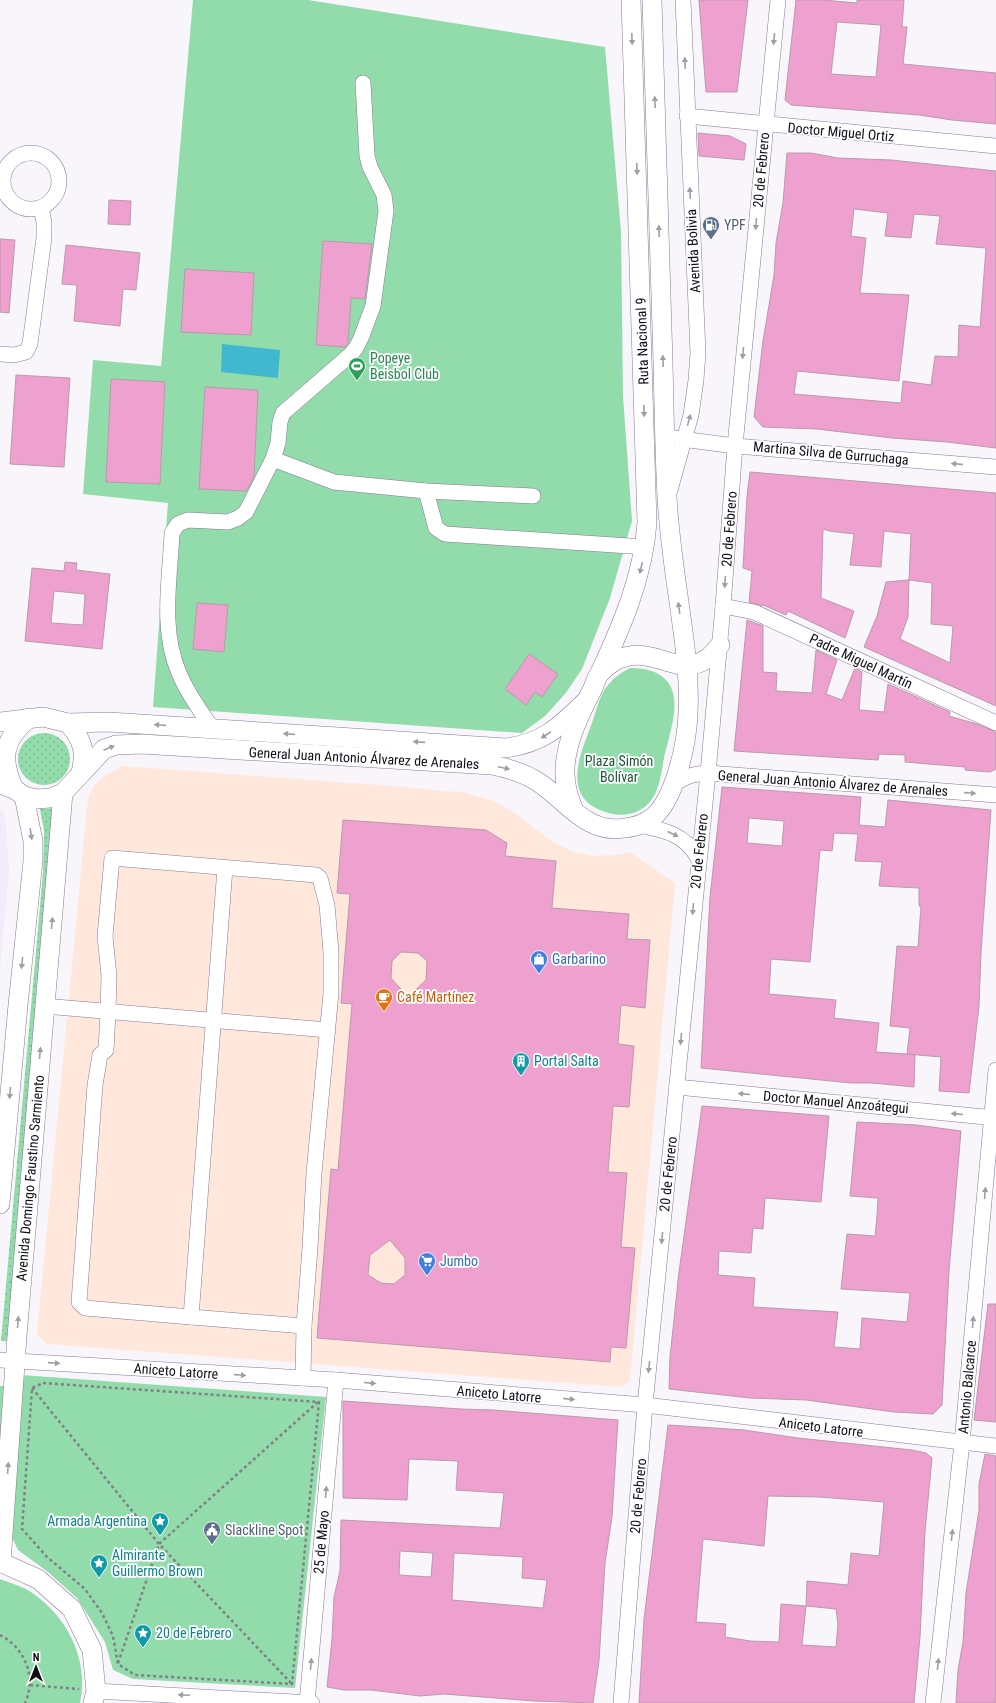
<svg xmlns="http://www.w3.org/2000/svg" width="996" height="1703" viewBox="0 0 996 1703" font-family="'Roboto Condensed',sans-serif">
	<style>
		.commercial { fill: #ffe7dc }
		.built { fill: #f2ebfa }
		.grass { fill: url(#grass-dots) }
		.park { fill: #92dbaa }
		.water { fill: #41b8d0 }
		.building { fill: #eea0ce; stroke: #ba9aac; fill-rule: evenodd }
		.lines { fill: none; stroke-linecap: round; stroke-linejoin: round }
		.minor-casing { stroke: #877995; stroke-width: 16 }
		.major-casing { stroke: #877995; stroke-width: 20 }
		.path { stroke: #837f87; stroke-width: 2.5; stroke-dasharray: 3 3; stroke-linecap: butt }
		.minor { stroke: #fff; stroke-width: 15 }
		.major { stroke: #fff; stroke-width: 19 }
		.oneway { fill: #a09ea2 }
		.labels { text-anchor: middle; stroke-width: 3.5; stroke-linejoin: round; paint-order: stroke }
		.street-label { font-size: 14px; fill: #120d17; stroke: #fff }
		.service-label { font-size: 14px; fill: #4e5e75; stroke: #fff; text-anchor: start }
		.leisure-label { font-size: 14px; fill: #27864d; stroke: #fff; text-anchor: start }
		.park-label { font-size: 14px; fill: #1d5735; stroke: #fff }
		.shop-label { font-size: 14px; fill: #366cbe; stroke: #fff; text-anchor: start }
		.food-label { font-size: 14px; fill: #c56008; stroke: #fff; text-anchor: start }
		.culture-label { font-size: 14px; fill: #0d838f; stroke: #fff; text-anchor: start }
	</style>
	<defs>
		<pattern id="grass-dots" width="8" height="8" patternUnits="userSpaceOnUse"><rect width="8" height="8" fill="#92dbaa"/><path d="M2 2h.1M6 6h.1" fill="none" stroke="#7dbb92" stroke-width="1.8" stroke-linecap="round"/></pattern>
	</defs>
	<rect width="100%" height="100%" fill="#f8f5fb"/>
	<polygon class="commercial" points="122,766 392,786 467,793 494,801 515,813 551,841 571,851 593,856 617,855 630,852 675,883 630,1380 621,1387 47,1344 37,1334 87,808 89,795 94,786 102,778"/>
	<polygon class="built" points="0,810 3,812 6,824 9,872 0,969"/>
	<g class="grass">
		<circle cx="44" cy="759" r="26"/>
		<polygon points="57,808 8,1341 1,1341 43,873 44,831 40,809"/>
	</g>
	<g class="park">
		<polygon points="193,0 308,0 605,47 621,232 623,396 632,521 610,598 582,669 565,694 545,716 522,733 153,707 168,503 83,494 93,360 161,366"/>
		<path d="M630,668C642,668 655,670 664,678C684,695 670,732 665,753C662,766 661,782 655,794C644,816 620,819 600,810C561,794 582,750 592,723C596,712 599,698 605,689C612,679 620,673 630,668Z"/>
		<polygon points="21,1375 326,1397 295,1688 133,1679 113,1670 105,1642 77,1598 48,1572 18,1550 11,1535"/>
		<polygon points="0,1386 5,1386 0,1457"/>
		<path d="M0,1579C8,1582 18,1585 26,1589C65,1612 90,1658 80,1703H0Z"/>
	</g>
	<polygon class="water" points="222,344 280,350 278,378 221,372"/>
	<g class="building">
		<polygon points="699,0 748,0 737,92 706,92"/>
		<path d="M796,0H823L857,3V0H904L902,27H907L903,64L996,73V124L952,120L919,115L791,105L785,100ZM837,22L881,25L876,77L831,74Z"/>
		<polygon points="698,133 730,136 746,144 744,160 699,156"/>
		<path d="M787,153H811L838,158L891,160L996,171V448L947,442L892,438L817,429L763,427L754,417L763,341L774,275L776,243L783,203ZM854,209L888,213L885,236L911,238L914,214L940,216L936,244L986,248L980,327L959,325L958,357L935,356L931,385L903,381L901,403L794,394L797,371L899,381L909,295L860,293L866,238L851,236Z"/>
		<polygon points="109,200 131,201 130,225 108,224"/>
		<polygon points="0,239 15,240 9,313 0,312"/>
		<polygon points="323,241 372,244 365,299 351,298 348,344 345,347 316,345"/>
		<polygon points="66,245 140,253 136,290 123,289 120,326 74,321 77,285 62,284"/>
		<polygon points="185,269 254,273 251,335 181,332"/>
		<polygon points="16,375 70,378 64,467 10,464"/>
		<polygon points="111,379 165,382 160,484 106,482"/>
		<polygon points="205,387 258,390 254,477 246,491 199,489"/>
		<path d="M750,472L996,493V706L864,647L877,616L886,582L909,580L911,534L884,531L881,567L850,565L854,534L829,531L823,529L821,598L854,611L845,638L788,611L786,615L763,605V606L749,602L752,571L743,568L747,496ZM909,580L932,583L931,624L953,626L950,663L900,639L908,617Z"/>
		<path d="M65,562L77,563L76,570L110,574L102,649L25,641L32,568L64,571ZM54,591L85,594L83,625L51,623Z"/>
		<polygon points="197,603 228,605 224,652 193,649"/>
		<polygon points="747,620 763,626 763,672 777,673 776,691 812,693 816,650 837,660 826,694 842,700 855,668 862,672 859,710 884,712 888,684 950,712 949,716 977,724 996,732 996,769 990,772 965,770 965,767 905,762 905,755 879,754 878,760 734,751"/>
		<polygon points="529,654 558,674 542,697 535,692 526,705 505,689"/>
		<path d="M722,787L861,797L859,825L885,827L888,800L991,810L981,952L979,1006L969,1093L939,1091L941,1057L907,1054L915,1055L914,1087L872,1083H851L701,1068L710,897ZM749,818L784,821L782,846L747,843ZM834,833L858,834L855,861L882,862L879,886L919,888V906H921L918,947L897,946L890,1026L910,1028L907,1054L876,1052L879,1023L834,1018L836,1000L769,994L771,959L810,962L820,850L832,851Z"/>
		<path d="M343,820L486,830L507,843L505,856L556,861L552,908L629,914L627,939L650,940L645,1008L621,1005L618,1044L634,1046L629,1107L613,1106L608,1172L627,1173L621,1247L635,1248L626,1348L611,1347L610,1362L317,1338L331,1169L338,1170L352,1004L341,1003L350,894L337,893ZM401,952L418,953L427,961L426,980L408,997L391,978L392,961ZM390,1240L405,1258V1275L394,1284L381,1283L368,1275L370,1255Z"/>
		<polygon points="702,1106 829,1116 821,1202 765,1198 763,1229 753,1228 751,1253 719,1251 718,1275 755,1278 753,1307 838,1312 834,1347 860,1349 862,1318 907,1322 910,1293 841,1289 847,1234 875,1236 877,1216 878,1198 850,1196 857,1122 917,1125 961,1131 949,1271 942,1405 933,1414 894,1412 806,1400 750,1398 669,1389 670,1357 679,1272"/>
		<polygon points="988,1304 996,1304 996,1422 974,1420"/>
		<path d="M343,1401L461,1409L493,1410L618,1420L612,1517L605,1563L599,1661L593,1703L534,1701L444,1694L420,1696L371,1690H344L327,1687L332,1639L334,1597L340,1571L341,1520L500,1528L504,1493L456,1490L458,1461L409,1459L407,1500L343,1498ZM400,1551L433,1553L431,1577L399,1575ZM454,1553L523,1557L522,1578L547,1580L543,1608L452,1600Z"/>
		<path d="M668,1425L744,1430L798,1438L912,1450L926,1453L932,1458L925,1532L920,1637L914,1703H639L644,1619ZM768,1496L820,1497L884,1502L879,1556L851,1553L848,1585L807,1581L806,1606L781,1604L779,1642L750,1641L725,1637L726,1624L696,1622L703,1539L764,1546ZM806,1606L836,1609L838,1625L836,1647L802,1645Z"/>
		<polygon points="985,1454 996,1456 996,1703 956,1703 958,1670 963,1642 966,1593 979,1510 979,1484"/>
	</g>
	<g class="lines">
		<g class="minor-casing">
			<g id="minor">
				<polyline points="687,116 996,146"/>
				<circle cx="31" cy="181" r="28"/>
				<polyline points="0,354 14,355 26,352 30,344 44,238 44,222 41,208"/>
				<polyline points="674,438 735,446 996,467"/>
				<polyline points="273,459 334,482 426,491 533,496"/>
				<polyline points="670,490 691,415 696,380 698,353 683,0"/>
				<polyline points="426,491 436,528 445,534 645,547"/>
				<polyline points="723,606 754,612 996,723"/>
				<path d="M212,728C200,710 187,693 179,673C160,629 170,579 172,533L178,524L188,520L228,522L238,518L246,512L273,459L278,443L280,422L283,413L350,355L356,348L361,338L373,306L386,211L384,195L370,167L367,156L363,83"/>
				<path d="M673,785C686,776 692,774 708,773L996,795"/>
				<path d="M639,825C664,830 685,834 698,858"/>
				<polyline points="225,868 191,1317 304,1326 303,1378"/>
				<polyline points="44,1006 328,1030"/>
				<polyline points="677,1087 996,1118"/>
				<polyline points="191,1317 85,1308 79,1302 95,1085 100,1055 106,1050 108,1012 109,976 105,936 112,858 316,875 320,878 327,905 331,952 331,993 314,1173 310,1248 304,1326"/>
				<polyline points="0,1360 336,1380 645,1405 996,1446"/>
				<polyline points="96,1691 312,1703"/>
				<polyline points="307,1703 336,1380"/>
				<polyline points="621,1703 645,1405 708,773 723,606 735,446 778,0"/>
				<polyline points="933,1703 962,1443 996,1070"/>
			</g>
		</g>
		<g class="major-casing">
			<g id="major">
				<path d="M600,673C622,625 643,577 647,523L631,0"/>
				<path d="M0,722L43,717L68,723L109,722L506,748C544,743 560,726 586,701"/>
				<path d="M68,723C83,740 86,751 81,773"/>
				<path d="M0,784L14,789L24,796L37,799L50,798L63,793L104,749L116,745L141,744L492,765C507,768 521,772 535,780C565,798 585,835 625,828C633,827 642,825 649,820C675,804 687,742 688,713C690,676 684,639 679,602C674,568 669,532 667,497C664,441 664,385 662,329C659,220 656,110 652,0"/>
				<path d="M14,789C0,759 3,739 29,718"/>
				<path d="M574,811C568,797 564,783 565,767C567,739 580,714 592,690C595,685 596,677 600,673C604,668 614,661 619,659C658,642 687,691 720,645"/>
				<polyline points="0,1204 18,1005 33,861 33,841 24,796"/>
				<polyline points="0,1562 38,1579 72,1609 92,1650 96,1691 93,1703"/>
				<polyline points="1,1562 17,1336 63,793"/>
			</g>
		</g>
		<g class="path">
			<polygon points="43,1383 319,1402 292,1684 135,1675 118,1664 113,1636 102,1613 85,1589 47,1557 22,1529 32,1388"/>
			<polyline points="32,1388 159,1544 292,1684"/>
			<path d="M0,1635C25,1648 37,1677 25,1703"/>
			<polyline points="118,1663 159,1544 318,1402"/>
			<polyline points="30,1685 79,1689"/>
		</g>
		<use href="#minor" class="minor"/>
		<use href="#major" class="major"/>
	</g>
	<defs><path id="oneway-solid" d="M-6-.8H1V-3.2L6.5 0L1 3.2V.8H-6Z"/></defs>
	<g class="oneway">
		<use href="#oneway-solid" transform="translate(632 39) rotate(88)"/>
		<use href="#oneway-solid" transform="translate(774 39) rotate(96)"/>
		<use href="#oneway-solid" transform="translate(685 63) rotate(-92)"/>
		<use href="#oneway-solid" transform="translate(655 102) rotate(-92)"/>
		<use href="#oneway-solid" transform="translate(637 169) rotate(88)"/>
		<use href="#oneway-solid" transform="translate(690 193) rotate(-93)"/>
		<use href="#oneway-solid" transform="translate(756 224) rotate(95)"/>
		<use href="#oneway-solid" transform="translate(659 231) rotate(-92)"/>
		<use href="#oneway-solid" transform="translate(743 353) rotate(95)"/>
		<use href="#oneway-solid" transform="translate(663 361) rotate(-92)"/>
		<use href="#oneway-solid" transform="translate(644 411) rotate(88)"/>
		<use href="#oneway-solid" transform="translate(689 420) rotate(-75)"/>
		<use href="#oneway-solid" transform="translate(957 464) rotate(-175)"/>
		<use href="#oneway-solid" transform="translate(641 568) rotate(103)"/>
		<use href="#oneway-solid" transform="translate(725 582) rotate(94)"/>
		<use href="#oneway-solid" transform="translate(679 608) rotate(-98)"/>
		<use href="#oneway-solid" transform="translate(160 725) rotate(-176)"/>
		<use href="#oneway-solid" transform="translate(289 734) rotate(-176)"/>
		<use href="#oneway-solid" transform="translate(546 735) rotate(147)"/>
		<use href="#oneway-solid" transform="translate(419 742) rotate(-176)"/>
		<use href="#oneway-solid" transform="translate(109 748) rotate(-23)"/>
		<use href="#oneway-solid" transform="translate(504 768) rotate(12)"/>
		<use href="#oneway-solid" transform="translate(970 793) rotate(4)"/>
		<use href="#oneway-solid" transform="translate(31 834) rotate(81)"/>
		<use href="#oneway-solid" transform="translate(673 834) rotate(25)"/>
		<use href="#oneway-solid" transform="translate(693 909) rotate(95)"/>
		<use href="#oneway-solid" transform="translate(52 923) rotate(-85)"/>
		<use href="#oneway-solid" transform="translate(22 963) rotate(96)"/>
		<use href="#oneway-solid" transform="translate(681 1039) rotate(95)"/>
		<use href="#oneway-solid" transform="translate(40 1053) rotate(-85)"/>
		<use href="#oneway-solid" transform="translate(10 1093) rotate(95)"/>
		<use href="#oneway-solid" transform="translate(744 1094) rotate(-175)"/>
		<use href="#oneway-solid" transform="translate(957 1114) rotate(-175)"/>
		<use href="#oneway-solid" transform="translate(985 1193) rotate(-85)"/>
		<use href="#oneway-solid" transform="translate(662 1238) rotate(96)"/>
		<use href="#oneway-solid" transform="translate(18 1322) rotate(-85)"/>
		<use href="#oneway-solid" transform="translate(973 1322) rotate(-85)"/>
		<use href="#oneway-solid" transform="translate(54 1363) rotate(4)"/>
		<use href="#oneway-solid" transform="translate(649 1367) rotate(96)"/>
		<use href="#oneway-solid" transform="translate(240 1375) rotate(4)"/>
		<use href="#oneway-solid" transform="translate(370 1383) rotate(5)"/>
		<use href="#oneway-solid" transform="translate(569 1399) rotate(5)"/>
		<use href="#oneway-solid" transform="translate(8 1468) rotate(-86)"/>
		<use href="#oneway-solid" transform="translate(326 1492) rotate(-85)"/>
		<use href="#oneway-solid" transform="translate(952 1535) rotate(-84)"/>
		<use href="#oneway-solid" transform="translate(311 1664) rotate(-85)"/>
		<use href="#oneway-solid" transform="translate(938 1664) rotate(-84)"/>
		<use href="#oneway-solid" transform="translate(184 1695) rotate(-177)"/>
	</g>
	<defs>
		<g id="fuel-pin" transform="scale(0.9)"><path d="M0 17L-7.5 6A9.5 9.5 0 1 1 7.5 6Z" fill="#5c6f8a" stroke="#fff"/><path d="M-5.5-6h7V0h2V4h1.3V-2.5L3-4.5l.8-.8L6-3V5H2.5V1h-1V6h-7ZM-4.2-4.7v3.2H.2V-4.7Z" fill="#fff"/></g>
		<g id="stadium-pin" transform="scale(0.9)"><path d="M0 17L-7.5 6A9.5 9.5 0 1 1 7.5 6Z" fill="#2e9e5b" stroke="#fff"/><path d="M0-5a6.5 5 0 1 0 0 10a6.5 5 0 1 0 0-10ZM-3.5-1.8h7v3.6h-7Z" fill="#fff"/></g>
		<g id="shop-pin" transform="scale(0.9)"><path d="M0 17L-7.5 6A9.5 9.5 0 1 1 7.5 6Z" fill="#3f7fe0" stroke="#fff"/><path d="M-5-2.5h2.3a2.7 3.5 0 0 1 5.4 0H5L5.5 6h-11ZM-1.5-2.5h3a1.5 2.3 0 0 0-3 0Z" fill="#fff"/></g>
		<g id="cafe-pin" transform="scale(0.9)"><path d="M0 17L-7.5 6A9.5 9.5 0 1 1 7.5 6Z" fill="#e8710a" stroke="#fff"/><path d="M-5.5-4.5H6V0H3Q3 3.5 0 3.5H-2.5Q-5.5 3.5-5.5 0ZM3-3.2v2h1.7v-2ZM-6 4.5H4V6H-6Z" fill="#fff"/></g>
		<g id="building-pin" transform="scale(0.9)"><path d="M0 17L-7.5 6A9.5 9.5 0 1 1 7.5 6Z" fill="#0f9aa8" stroke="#fff"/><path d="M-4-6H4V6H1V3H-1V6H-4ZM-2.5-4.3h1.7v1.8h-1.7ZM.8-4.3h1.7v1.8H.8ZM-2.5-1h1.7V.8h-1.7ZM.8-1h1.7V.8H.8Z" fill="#fff"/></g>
		<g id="supermarket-pin" transform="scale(0.9)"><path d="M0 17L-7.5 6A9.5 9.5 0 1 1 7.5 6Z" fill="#3f7fe0" stroke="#fff"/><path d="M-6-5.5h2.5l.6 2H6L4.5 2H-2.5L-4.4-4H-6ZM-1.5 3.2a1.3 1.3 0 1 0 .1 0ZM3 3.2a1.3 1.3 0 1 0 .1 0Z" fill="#fff"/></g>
		<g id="sight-pin" transform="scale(0.9)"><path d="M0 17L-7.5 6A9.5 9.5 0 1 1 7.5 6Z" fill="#0f9aa8" stroke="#fff"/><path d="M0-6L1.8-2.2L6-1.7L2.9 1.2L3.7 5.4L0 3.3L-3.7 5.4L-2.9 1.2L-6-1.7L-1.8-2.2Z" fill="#fff"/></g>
		<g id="civic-pin" transform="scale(0.9)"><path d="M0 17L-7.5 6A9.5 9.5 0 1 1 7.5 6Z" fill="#5c6f8a" stroke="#fff"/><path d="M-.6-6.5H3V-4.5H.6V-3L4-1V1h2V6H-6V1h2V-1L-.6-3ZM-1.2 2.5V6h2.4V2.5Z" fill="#fff"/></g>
	</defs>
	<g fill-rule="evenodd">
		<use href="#fuel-pin" x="711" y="225"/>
		<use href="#stadium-pin" x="357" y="366"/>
		<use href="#shop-pin" x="539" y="959"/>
		<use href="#cafe-pin" x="384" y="997"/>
		<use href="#building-pin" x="521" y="1061"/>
		<use href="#supermarket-pin" x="427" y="1261"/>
		<use href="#sight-pin" x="160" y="1521"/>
		<use href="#civic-pin" x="212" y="1530"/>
		<use href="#sight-pin" x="99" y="1563"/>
		<use href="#sight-pin" x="143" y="1633"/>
	</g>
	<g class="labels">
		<g class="street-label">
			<text transform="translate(841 132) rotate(5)" y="5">Doctor Miguel Ortiz</text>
			<text transform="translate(761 170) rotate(-85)" y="5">20 de Febrero</text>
			<text transform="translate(693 251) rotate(-93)" y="5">Avenida Bolivia</text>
			<text transform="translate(642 341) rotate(-92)" y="5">Ruta Nacional 9</text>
			<text transform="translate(831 453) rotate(5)" y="5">Martina Silva de Gurruchaga</text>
			<text transform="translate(729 529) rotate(-86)" y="5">20 de Febrero</text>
			<text transform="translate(861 661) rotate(25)" y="5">Padre Miguel Martín</text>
			<text transform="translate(364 758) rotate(3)" y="5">General Juan Antonio Álvarez de Arenales</text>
			<text transform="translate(833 783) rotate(4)" y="5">General Juan Antonio Álvarez de Arenales</text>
			<text transform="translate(699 851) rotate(-84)" y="5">20 de Febrero</text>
			<text transform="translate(836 1102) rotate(5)" y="5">Doctor Manuel Anzoátegui</text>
			<text transform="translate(668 1174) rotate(-84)" y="5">20 de Febrero</text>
			<text transform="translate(30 1178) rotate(-85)" y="5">Avenida Domingo Faustino Sarmiento</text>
			<text transform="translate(176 1371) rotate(4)" y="5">Aniceto Latorre</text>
			<text transform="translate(967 1387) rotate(-85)" y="5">Antonio Balcarce</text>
			<text transform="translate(499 1394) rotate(5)" y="5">Aniceto Latorre</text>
			<text transform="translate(821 1427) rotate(7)" y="5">Aniceto Latorre</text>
			<text transform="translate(638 1496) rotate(-85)" y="5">20 de Febrero</text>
			<text transform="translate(321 1542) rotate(-85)" y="5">25 de Mayo</text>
		</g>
		<g class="service-label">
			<text x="724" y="230">YPF</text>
			<text x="225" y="1535">Slackline Spot</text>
		</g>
		<g class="leisure-label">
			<text x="370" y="363">Popeye<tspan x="370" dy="16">Beisbol Club</tspan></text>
		</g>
		<g class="park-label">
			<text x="619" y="766">Plaza Simón<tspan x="619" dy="16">Bolívar</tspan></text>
		</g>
		<g class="shop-label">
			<text x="552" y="964">Garbarino</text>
			<text x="440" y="1266">Jumbo</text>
		</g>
		<g class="food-label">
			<text x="397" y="1002">Café Martínez</text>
		</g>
		<g class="culture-label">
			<text x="534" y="1066">Portal Salta</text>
			<text x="147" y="1526" text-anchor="end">Armada Argentina</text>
			<text x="112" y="1560">Almirante<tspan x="112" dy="16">Guillermo Brown</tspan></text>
			<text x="156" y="1638">20 de Febrero</text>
		</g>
	</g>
	<g transform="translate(36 1667)" stroke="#ffffff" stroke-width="3" paint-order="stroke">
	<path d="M0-3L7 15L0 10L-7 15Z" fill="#120d17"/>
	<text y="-6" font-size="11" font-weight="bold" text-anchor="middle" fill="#120d17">N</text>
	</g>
</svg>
